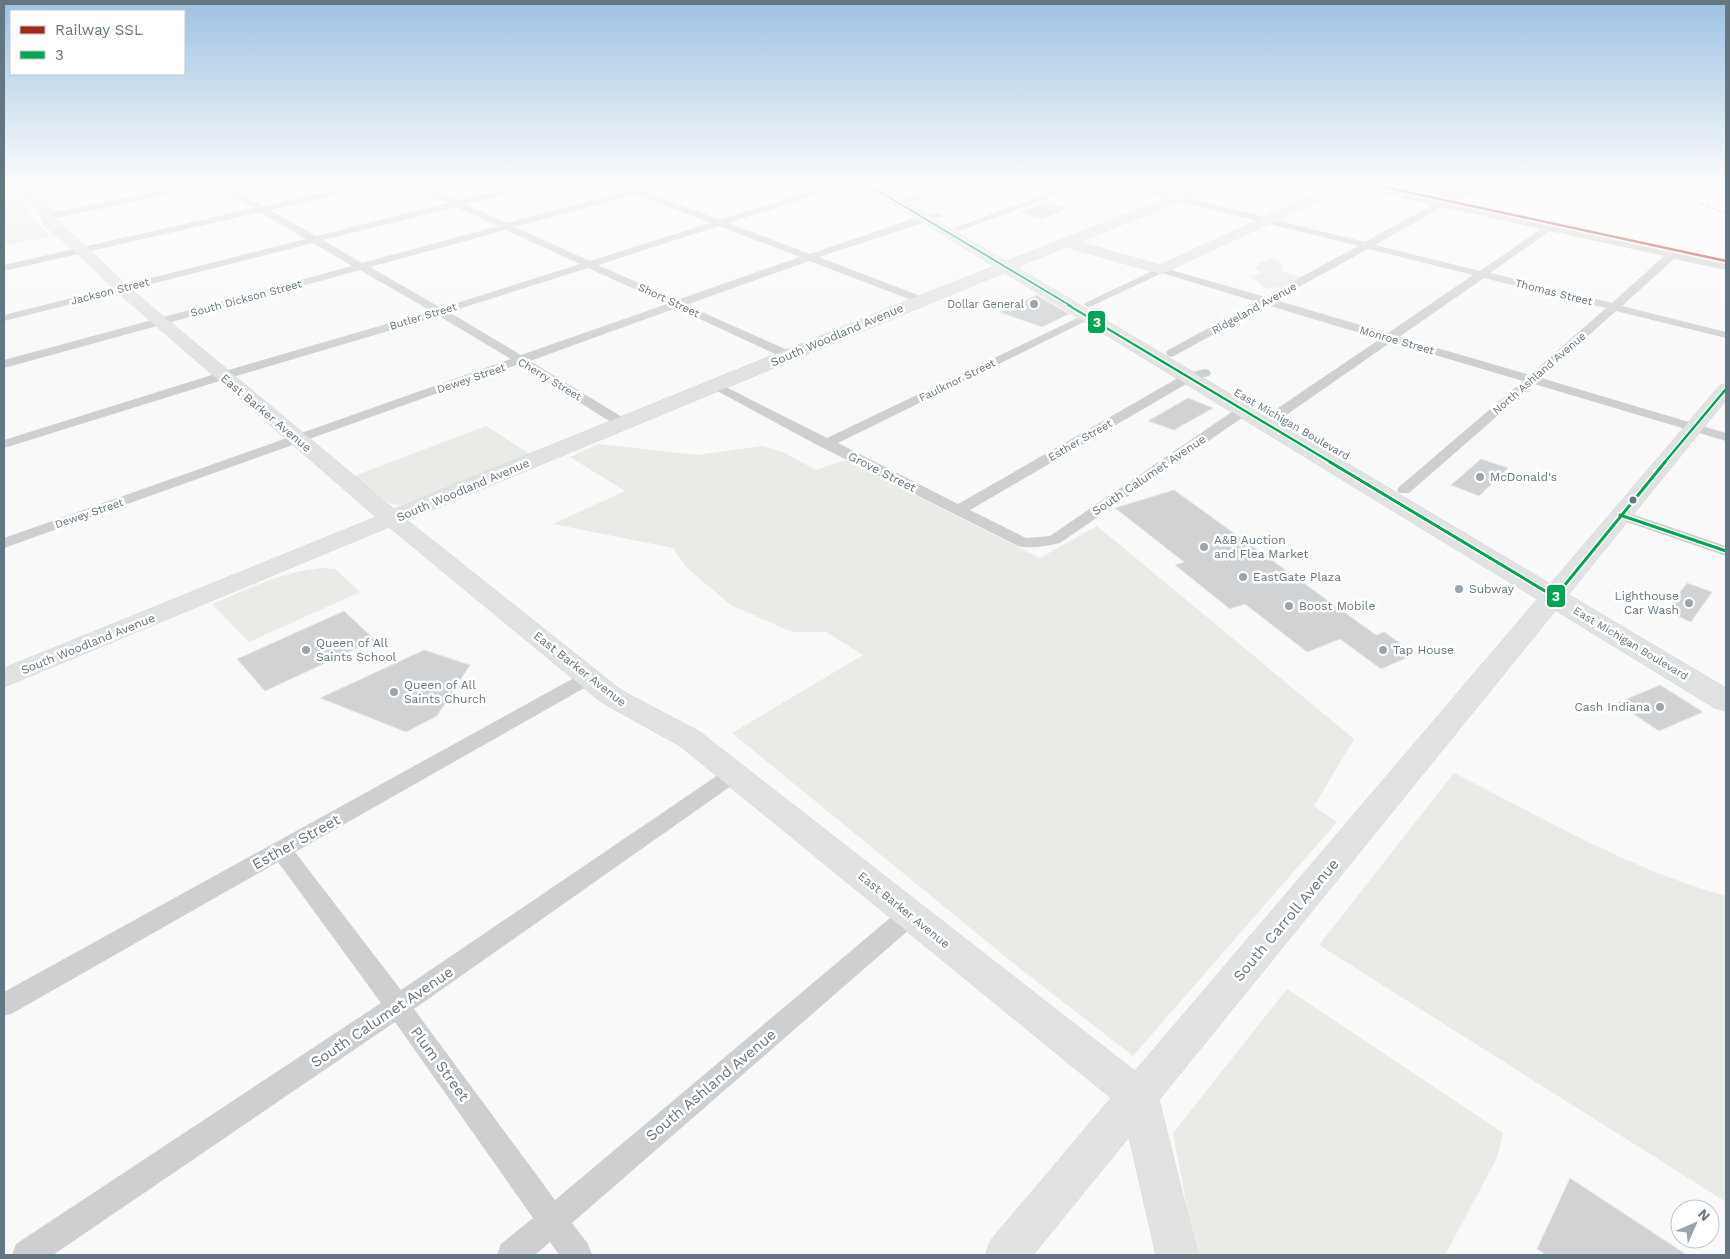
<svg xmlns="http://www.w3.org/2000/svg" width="1730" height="1259" viewBox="0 0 1730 1259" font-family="'Work Sans',sans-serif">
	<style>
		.green { fill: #e8ebe6 }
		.building { fill: #d0d2d3; stroke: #e8e8e8 }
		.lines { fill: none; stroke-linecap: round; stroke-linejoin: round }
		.secondary-casing { stroke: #d5d6d7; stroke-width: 1 }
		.primary-casing { stroke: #d5d6d7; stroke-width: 1 }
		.street { fill: #cecfd0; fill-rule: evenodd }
		.secondary { fill: #e1e2e2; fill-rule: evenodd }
		.primary { fill: #e1e2e2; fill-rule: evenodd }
		.rail { stroke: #c3c5c6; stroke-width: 2; stroke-dasharray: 4.5 2; stroke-linecap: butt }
		.bus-1-far2-casing { stroke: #fff; stroke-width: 4 }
		.bus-1-far1-casing { stroke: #fff; stroke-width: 5 }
		.bus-1-casing { stroke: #fff; stroke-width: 6 }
		.bus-1-far2 { stroke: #00a651; stroke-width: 2 }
		.bus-1-far1 { stroke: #00a651; stroke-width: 2.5 }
		.bus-1 { stroke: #00a651; stroke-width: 3 }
		.rail-1-casing { stroke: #fff; stroke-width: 4.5 }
		.rail-1 { stroke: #a82618; stroke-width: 2.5 }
		.poi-dot { fill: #99a4ac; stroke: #fff; stroke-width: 2 }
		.bus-dot { fill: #657683; stroke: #fff; stroke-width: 2 }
		.labels { text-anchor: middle; stroke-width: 5; stroke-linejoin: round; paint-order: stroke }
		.far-street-label { font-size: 11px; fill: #657683; stroke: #fff }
		.far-poi-label { font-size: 11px; fill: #657683; stroke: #fff; text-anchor: end }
		.street-label { font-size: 12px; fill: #657683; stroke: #fff }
		.poi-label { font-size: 12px; fill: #657683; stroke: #fff; text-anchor: start }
		.near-street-label { font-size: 15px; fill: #657683; stroke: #fff }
		.line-badge { stroke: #fff; stroke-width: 2 }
		.badge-label { font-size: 14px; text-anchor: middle; font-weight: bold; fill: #fff }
	</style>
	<rect width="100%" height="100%" fill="#f9f9f9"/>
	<g class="green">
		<polygon points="4,186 31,209 30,216 50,236 4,246"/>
		<polygon points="1271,259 1279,261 1279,264 1284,267 1281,271 1302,277 1289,282 1286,287 1264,288 1261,283 1251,277 1261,273 1255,268 1259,263"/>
		<polygon points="486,426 530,454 402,505 390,504 354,476"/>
		<polygon points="598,444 697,455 763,446 785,453 816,470 845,460 1040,558 1097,526 1354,739 1314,806 1337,822 1133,1056 1018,967 732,733 863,655 826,632 792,632 731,605 687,568 673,548 553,524 625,491 570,457"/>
		<path d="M321,568L335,569L360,592L249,642L212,604C249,589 281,572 321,568Z"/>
		<path d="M1454,773C1543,818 1630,870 1726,896V1202L1319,945Z"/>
		<polygon points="1287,989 1503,1133 1497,1158 1445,1255 1196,1255 1173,1133"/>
	</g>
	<g class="building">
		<polygon points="1045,203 1068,209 1042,219 1020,212"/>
		<polygon points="1037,295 1069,314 1042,327 999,312"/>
		<polygon points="1188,398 1213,408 1174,430 1148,421"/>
		<polygon points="1481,459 1508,468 1479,496 1451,485"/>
		<polygon points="1174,490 1376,635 1384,632 1416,654 1381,669 1340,639 1307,652 1245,604 1230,609 1175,565 1184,562 1115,508"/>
		<polygon points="1687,583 1712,592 1691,622 1666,611"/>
		<polygon points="344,611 375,640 265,691 237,659"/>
		<polygon points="424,650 470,665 437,716 406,732 320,698"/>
		<polygon points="1660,685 1703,712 1659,731 1617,703"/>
		<polygon points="1570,1178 1687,1255 1546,1255 1537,1249"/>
	</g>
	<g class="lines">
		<g class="secondary-casing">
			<polygon id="secondary" points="8,184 21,184 46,203 55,220 87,247 126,285 394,509 916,297 1202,184 1218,184 1216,187 1079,242 1160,265 1335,184 1350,184 1348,187 1161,274 1066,247 407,520 621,690 700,732 1135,1071 1720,385 1726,384 1726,400 1159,1100 1198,1255 1156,1255 1129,1137 1033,1255 985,1255 991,1240 1111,1098 680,746 601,702 389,527 4,687 4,668 376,517 116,291 77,253 44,225 36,208"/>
		</g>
		<g class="primary-casing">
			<polygon id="primary" points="860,184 876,184 1726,688 1726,711 1715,708"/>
		</g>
		<g class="street">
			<polygon points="20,184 36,184 17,190 13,187"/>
			<polygon points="194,184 210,184 206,187 60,217 46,218 41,215 46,212 60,211"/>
			<path d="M214,184H224L263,206L361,184H375L371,187L270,210L316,236L448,203L409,184H420L457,201L526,184H539L538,186L465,204L507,223L630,190L631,188L653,184H666L645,191L720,220L833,184H845L844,186L728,223L810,254L921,216L939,213L944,216L819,257L925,298L926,300L925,302H917L809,261L686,305L792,352L794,355L792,358H784L676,308L530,361L627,420L629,423L627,426H617L519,364L4,548V538L511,359L439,316L226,379L4,448V440L218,373L431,311L360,270L4,368V360L352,266L313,243L4,321V315L306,239L260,212L4,271V265L254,208ZM636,194L710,223L590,261L515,227ZM456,207L498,226L362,263L323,240ZM719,226L800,257L677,300L598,265ZM506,230L580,264L441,308L370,267ZM588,268L667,304L521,355L449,312Z"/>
			<polygon points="948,184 960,184 912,201 906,201 905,199"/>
			<polygon points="1074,184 1086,184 962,230 959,231 954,228"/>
			<path d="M1116,184H1130L1365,242L1432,205L1344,184H1359L1726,264V270L1674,259L1622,306L1726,332V338L1616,311L1541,378L1726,433V441L1534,384L1409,493H1399L1397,490L1399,487L1523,381L1391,342L1282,418H1272L1270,415L1272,412L1380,339L1267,305L1172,357L1168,356L1166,353L1168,350L1257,302L1162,273L1092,306L1088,307L1083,304L1161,267L1265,297L1358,246L1117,186ZM1442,207L1541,229L1480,271L1375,245ZM1550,231L1664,256L1612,303L1490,273ZM1368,249L1473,275L1388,333L1275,300ZM1484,278L1606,308L1530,375L1399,337Z"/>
			<polygon points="1477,184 1487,184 1462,199 1435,195 1431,192 1435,189 1461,193"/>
			<path d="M1088,313L1094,316L1092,318L838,443L958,504L1185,374L1205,369L1209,370L1211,373L1209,376L1193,380L970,510L1026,538L1050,536L1239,407H1249L1251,410L1249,413L1060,543C1047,546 1030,549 1018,546L821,447L708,386L710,383H718L827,438Z"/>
			<polygon points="1620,510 1726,546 1726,556 1615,518 1612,515 1615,512"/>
			<polygon points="588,672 595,674 597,678 595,682 295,852 401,990 727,769 734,767 741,769 744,774 741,779 414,1009 555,1200 902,908 910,905 918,908 922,915 918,922 572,1223 588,1244 592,1255 559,1255 550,1242 535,1255 497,1255 501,1244 533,1218 395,1022 53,1255 12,1255 16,1244 381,1003 278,862 13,1013 4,1016 4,992 581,674"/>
		</g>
		<use href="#secondary" class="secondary"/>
		<use href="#primary" class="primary"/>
		<polyline class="rail" points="1651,184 1726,213"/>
		<g class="bus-1-far2-casing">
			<polyline id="bus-1-far2" points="867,184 1071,306"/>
		</g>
		<g class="bus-1-far1-casing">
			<g id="bus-1-far1">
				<polyline points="1068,305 1332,463"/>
				<polyline points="1664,463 1726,389"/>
			</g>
		</g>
		<g class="bus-1-casing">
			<g id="bus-1">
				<polyline points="1330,462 1555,597 1665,462"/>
				<polyline points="1620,515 1726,551"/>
			</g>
		</g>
		<use href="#bus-1-far2" class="bus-1-far2"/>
		<use href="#bus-1-far1" class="bus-1-far1"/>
		<use href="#bus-1" class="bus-1"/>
		<g class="rail-1-casing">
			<polyline id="rail-1" points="1370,184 1726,261"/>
		</g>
		<use href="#rail-1" class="rail-1"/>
	</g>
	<linearGradient id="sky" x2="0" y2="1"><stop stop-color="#9dc2e2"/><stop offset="0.51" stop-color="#fcfcfc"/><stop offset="1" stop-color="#fcfcfc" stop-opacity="0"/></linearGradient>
	<rect width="1730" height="360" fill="url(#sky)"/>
	<g class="poi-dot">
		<circle cx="1034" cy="304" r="5"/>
		<circle cx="1480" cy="477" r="5"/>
		<circle cx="1204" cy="547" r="5"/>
		<circle cx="1243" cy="577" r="5"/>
		<circle cx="1459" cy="589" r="5"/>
		<circle cx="1689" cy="603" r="5"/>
		<circle cx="1289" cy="606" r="5"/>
		<circle cx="306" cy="650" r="5"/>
		<circle cx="1383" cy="650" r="5"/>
		<circle cx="394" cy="692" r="5"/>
		<circle cx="1660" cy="707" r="5"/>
	</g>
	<circle class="bus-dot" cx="1633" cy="500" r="4.5"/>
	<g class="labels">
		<g class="far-street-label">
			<text transform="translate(110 291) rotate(-14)" y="4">Jackson Street</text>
			<text transform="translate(1554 292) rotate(14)" y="4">Thomas Street</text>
			<text transform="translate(246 298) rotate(-15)" y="4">South Dickson Street</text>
			<text transform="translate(669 300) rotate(25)" y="4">Short Street</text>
			<text transform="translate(1254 308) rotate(-29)" y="4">Ridgeland Avenue</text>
			<text transform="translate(423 316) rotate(-17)" y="4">Butler Street</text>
			<text transform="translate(1397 340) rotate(16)" y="4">Monroe Street</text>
			<text transform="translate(1539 373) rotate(-41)" y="4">North Ashland Avenue</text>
			<text transform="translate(471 378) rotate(-19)" y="4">Dewey Street</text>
			<text transform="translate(550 379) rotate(31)" y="4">Cherry Street</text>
			<text transform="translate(957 380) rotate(-26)" y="4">Faulknor Street</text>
			<text transform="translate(1292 424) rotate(30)" y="4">East Michigan Boulevard</text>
			<text transform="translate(1080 440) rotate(-30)" y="4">Esther Street</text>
			<text transform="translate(89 513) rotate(-19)" y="4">Dewey Street</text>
			<text transform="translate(1631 643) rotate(31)" y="4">East Michigan Boulevard</text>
		</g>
		<g class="far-poi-label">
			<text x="1024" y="308">Dollar General</text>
		</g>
		<g class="street-label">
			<text transform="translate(837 335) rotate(-23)" y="4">South Woodland Avenue</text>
			<text transform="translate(266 413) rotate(40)" y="4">East Barker Avenue</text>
			<text transform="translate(882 472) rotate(27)" y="4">Grove Street</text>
			<text transform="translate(1149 475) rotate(-34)" y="4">South Calumet Avenue</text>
			<text transform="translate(463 490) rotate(-23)" y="4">South Woodland Avenue</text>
			<text transform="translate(88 644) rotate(-22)" y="4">South Woodland Avenue</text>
			<text transform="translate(580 669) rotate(38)" y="4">East Barker Avenue</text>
			<text transform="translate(904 910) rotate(39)" y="4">East Barker Avenue</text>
		</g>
		<g class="poi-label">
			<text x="1490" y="481">McDonald's</text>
			<text x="1214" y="544">A&amp;B Auction<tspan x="1214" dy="14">and Flea Market</tspan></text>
			<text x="1253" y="581">EastGate Plaza</text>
			<text x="1469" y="593">Subway</text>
			<text x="1679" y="600" text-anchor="end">Lighthouse<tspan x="1679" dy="14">Car Wash</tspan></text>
			<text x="1299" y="610">Boost Mobile</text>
			<text x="316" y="647">Queen of All<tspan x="316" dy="14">Saints School</tspan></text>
			<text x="1393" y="654">Tap House</text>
			<text x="404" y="689">Queen of All<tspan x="404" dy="14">Saints Church</tspan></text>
			<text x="1650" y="711" text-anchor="end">Cash Indiana</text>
		</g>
		<g class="near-street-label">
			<text transform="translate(296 842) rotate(-29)" y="5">Esther Street</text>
			<text transform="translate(1286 920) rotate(-50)" y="5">South Carroll Avenue</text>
			<text transform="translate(382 1017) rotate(-34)" y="5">South Calumet Avenue</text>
			<text transform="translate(440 1064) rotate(54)" y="5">Plum Street</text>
			<text transform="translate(711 1085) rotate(-40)" y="5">South Ashland Avenue</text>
		</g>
	</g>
	<g class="line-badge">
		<rect x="1087" y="310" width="19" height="24" rx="5" fill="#00a651"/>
		<rect x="1546" y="584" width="20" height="24" rx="5" fill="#00a651"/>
	</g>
	<g class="badge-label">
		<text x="1097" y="327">3</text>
		<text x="1556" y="601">3</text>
	</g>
	<rect width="1730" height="1259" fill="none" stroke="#657683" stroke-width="10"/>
	<rect x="10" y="10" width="175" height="65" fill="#ffffff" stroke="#c1c8cd"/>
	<rect x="20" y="26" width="25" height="8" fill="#a82618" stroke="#c1c8cd"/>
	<text x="55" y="35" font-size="15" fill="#657683">Railway SSL</text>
	<rect x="20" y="51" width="25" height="8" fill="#00a651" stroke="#c1c8cd"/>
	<text x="55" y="60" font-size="15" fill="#657683">3</text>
	<g transform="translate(1695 1224) rotate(45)"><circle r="24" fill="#ffffff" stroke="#c1c8cd"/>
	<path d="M0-4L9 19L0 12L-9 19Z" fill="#99a4ac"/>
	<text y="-8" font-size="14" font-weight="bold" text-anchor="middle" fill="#657683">N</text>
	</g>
</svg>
